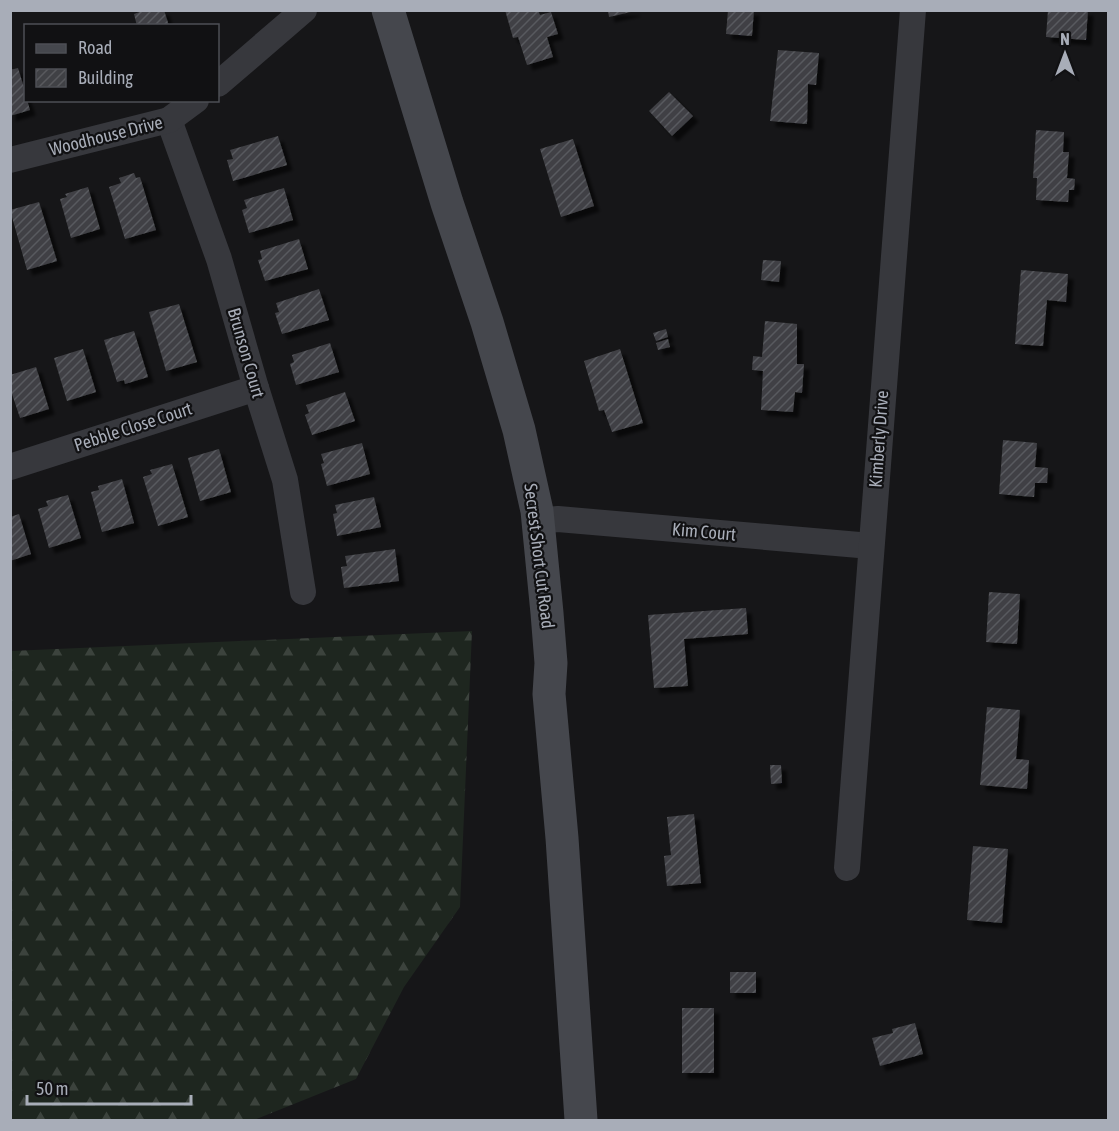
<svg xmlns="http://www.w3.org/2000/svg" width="1119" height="1131" viewBox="0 0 1119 1131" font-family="'Asap Condensed',sans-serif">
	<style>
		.forest { fill: url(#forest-firs) }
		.building { fill: url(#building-hatch); filter: url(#shadow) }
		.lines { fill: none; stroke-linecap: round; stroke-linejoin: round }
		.minor { stroke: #37383d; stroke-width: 26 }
		.secondary { stroke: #45474d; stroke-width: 33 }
		.labels { text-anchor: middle; stroke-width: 4.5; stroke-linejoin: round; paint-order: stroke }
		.street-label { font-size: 18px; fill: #a8adb8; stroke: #111113 }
	</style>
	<defs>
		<pattern id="forest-firs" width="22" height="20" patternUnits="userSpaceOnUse" patternTransform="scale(1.5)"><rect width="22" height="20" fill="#1e261f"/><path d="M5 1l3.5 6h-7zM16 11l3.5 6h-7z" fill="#3c433d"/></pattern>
		<pattern id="building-hatch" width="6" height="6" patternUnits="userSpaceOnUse" patternTransform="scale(1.5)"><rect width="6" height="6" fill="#404145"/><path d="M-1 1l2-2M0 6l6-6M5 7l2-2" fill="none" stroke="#595a5e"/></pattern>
		<filter id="shadow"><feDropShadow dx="5.5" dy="5.5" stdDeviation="1.5" flood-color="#0009"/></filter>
	</defs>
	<rect width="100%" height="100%" fill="#161618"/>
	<polygon class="forest" points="472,631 460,907 404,987 356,1079 254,1120 11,1120 11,651"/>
	<g class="building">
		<polygon points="145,10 164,10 169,26 137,26 134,14"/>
		<polygon points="505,10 538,10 540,15 551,12 558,34 547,37 553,57 527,65 518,37 513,38"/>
		<polygon points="608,10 635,10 635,11 609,17"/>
		<polygon points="728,10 754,10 752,36 726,34"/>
		<polygon points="1048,10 1088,10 1086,40 1046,37"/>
		<polygon points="778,50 819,53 816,85 808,84 807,124 770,121"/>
		<polygon points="18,68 26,94 26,100 27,100 30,110 10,116 10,70"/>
		<polygon points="669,92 693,116 672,136 649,111"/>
		<polygon points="1036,130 1064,132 1063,152 1069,152 1067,178 1075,179 1074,190 1069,190 1068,202 1036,200 1037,178 1033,178"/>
		<polygon points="278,136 287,165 233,181 227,160 233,159 230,150"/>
		<polygon points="573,139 594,206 561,217 540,149"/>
		<polygon points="134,173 136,178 140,177 156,230 125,239 109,187 121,183 119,178"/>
		<polygon points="88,187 100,229 71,238 60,199 67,197 65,194"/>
		<polygon points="284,188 293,220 249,233 242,210 247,208 244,200"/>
		<polygon points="39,202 57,261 27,270 10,210"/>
		<polygon points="299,239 308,269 265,281 258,260 262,259 260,251"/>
		<polygon points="763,260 781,261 779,282 761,280"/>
		<polygon points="1021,270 1068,274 1066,302 1047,300 1043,346 1015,344"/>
		<polygon points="319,289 329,320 282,334 275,313 279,312 276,303"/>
		<polygon points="179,304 197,362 166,371 149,312"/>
		<polygon points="765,321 797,324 797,364 804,364 802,393 795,392 793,412 761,410 763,371 752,370 753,356 762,357"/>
		<polygon points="666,329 668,337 656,341 653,333"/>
		<polygon points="134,331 148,377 125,384 124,380 117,382 104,340"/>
		<polygon points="668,339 670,347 658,350 656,343"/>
		<polygon points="330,343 339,372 296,385 290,364 294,362 292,355"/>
		<polygon points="83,349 96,392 67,401 54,358"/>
		<polygon points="620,349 643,423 612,432 604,410 599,411 584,361"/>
		<polygon points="36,367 49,409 20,418 10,388 10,375"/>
		<polygon points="345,392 355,421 312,435 305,415 309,413 306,405"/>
		<polygon points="1003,440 1037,443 1035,467 1048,468 1047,483 1035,483 1034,497 999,494"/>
		<polygon points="362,443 370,474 327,486 321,464 324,463 321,454"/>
		<polygon points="219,449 231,492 200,501 188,458"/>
		<polygon points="172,464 188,517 158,526 143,477 152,474 150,470"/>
		<polygon points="122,479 134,523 102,532 91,492 99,490 98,486"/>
		<polygon points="68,495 81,538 49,548 38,509 48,506 46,501"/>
		<polygon points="374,497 381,527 337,536 333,514 337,513 335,505"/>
		<polygon points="19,514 31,554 10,561 10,517"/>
		<polygon points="395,549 399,581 344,588 341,567 347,566 345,556"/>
		<polygon points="989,592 1020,594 1017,644 986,642"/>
		<polygon points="746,608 748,634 684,639 688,686 654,688 648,615"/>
		<polygon points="987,707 1020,710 1016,759 1029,760 1027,789 980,785"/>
		<polygon points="770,765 781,765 782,783 771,784"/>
		<polygon points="694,814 701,883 667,886 664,856 671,855 667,817"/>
		<polygon points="973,846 1008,849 1002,923 967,920"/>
		<rect x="730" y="972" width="26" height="21"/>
		<rect x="682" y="1008" width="32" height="65"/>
		<polygon points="915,1023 923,1054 880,1066 872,1038 893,1033 892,1029"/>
	</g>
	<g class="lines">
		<g class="minor">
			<polyline points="218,84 304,10"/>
			<polyline points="169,120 219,259 256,388 285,480 303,592"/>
			<polyline points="10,160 169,120 196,100"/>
			<polyline points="10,467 256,388"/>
			<polyline points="538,521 558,519 871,546"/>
			<path d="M847,868C871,583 890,296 913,10"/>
		</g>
		<polyline class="secondary" points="388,10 447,203 487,322 519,430 537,511 547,613 551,663 549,694 562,838 581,1120"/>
	</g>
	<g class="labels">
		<g class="street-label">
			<text transform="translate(106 136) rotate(-14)" y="6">Woodhouse Drive</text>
			<text transform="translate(246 353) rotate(74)" y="6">Brunson Court</text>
			<text transform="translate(133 427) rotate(-18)" y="6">Pebble Close Court</text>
			<text transform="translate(879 439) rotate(-86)" y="6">Kimberly Drive</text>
			<text transform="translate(704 532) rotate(5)" y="6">Kim Court</text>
			<text transform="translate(539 556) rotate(83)" y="6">Secrest Short Cut Road</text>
		</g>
	</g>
	<rect width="1119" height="1131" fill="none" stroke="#a8adb8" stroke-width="24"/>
	<rect x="24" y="24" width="195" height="78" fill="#111113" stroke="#4d4f55" stroke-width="1.5"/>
	<rect x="36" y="44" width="30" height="9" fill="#45474d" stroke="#4d4f55" stroke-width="1.5"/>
	<text x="78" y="54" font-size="18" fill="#a8adb8">Road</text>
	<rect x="36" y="69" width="30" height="18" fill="url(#building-hatch)" stroke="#4d4f55" stroke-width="1.5"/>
	<text x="78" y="84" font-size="18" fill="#a8adb8">Building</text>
	<g transform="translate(1065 54)" stroke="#111113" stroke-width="4.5" paint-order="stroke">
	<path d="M0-4.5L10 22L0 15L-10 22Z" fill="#a8adb8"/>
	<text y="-9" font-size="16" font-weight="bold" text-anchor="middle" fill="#a8adb8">N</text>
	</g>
	<path d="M27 1095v9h164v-9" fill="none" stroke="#a8adb8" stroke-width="3"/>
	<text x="36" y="1095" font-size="18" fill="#a8adb8" stroke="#111113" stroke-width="4.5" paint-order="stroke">50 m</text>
</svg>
